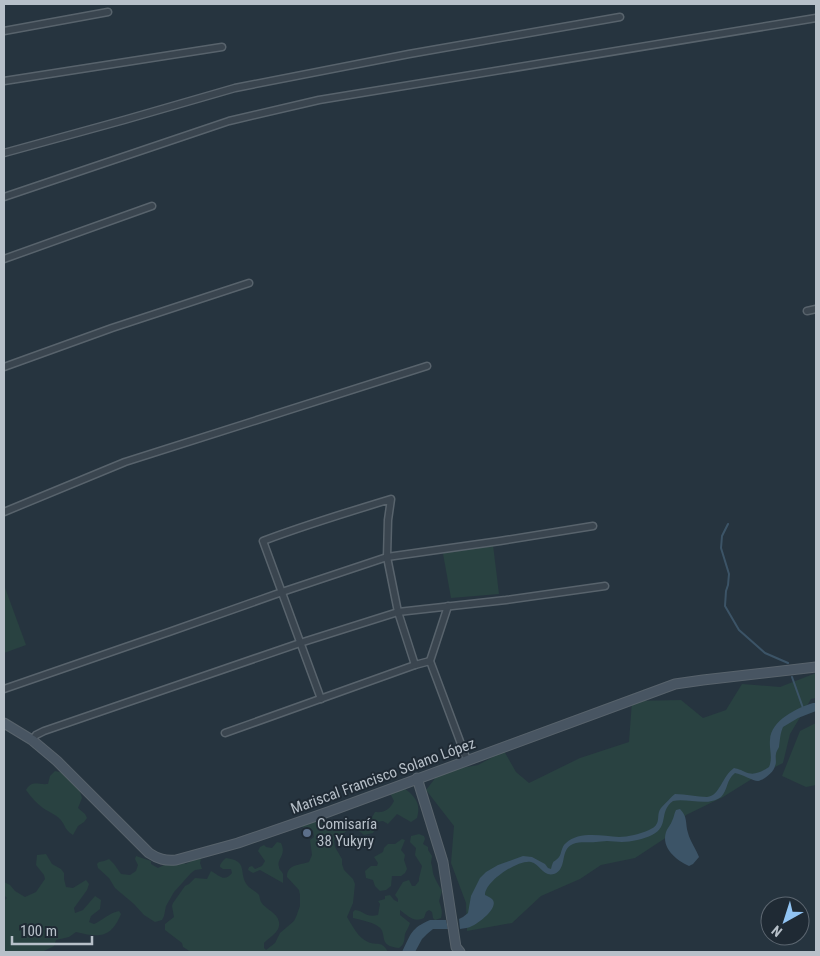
<svg xmlns="http://www.w3.org/2000/svg" width="820" height="956" viewBox="0 0 820 956" font-family="'Roboto Condensed',sans-serif">
	<style>
		.green { fill: #294241 }
		.water { fill: #3c5467 }
		.lines { fill: none; stroke-linecap: round; stroke-linejoin: round }
		.stream { stroke: #3c5467; stroke-width: 2 }
		.street-casing { stroke: #58636c; stroke-width: 9 }
		.secondary-casing { stroke: #58636c; stroke-width: 11 }
		.street { stroke: #3a454f; stroke-width: 6 }
		.secondary { stroke: #485562; stroke-width: 9 }
		.service-dot { fill: #5c6f8a; stroke: #1f2a34; stroke-width: 2 }
		.labels { text-anchor: middle; stroke-width: 4; stroke-linejoin: round; paint-order: stroke }
		.street-label { font-size: 15px; fill: #b7c0c9; stroke: #1f2a34 }
		.poi-label { font-size: 15px; fill: #b7c0c9; stroke: #1f2a34; text-anchor: start }
	</style>
	<rect width="100%" height="100%" fill="#26343f"/>
	<g class="green">
		<polygon points="493,545 499,594 451,598 442,548"/>
		<polygon points="4,585 26,645 4,653"/>
		<polygon points="816,673 816,698 811,699 790,734 783,763 755,777 723,797 686,815 667,837 635,858 601,865 580,879 541,896 512,923 467,931 466,903 451,863 454,826 426,790 440,772 478,765 504,751 516,772 529,783 580,758 629,742 632,701 681,700 703,718 726,710 742,684 780,687"/>
		<polygon points="816,723 816,785 806,787 782,776 800,731"/>
		<path d="M55,771L64,773L79,789L82,798L78,808L85,814L87,818L84,822L78,826L73,835C64,829 66,826 60,819C55,814 49,812 43,808C36,803 31,797 26,790C32,780 37,785 48,784L50,776Z"/>
		<path d="M396,782C409,792 423,799 417,818L411,822L397,814L388,824L383,821L376,822V828L373,833L364,835L359,831L358,825L359,820L364,819H371L375,812C385,813 390,809 394,801L389,791L390,784Z"/>
		<path d="M316,819C324,822 326,829 334,830L342,825L347,821L349,823L350,829L339,836L334,840L335,847L342,859V864L344,870L353,879L355,884L353,903L347,917C352,925 358,938 368,942C377,946 382,940 388,952H191L183,947L182,943L165,930V924L174,917L172,906L173,903L185,886L189,884L195,878L207,879L211,871C219,875 224,883 232,873L231,869H223L220,867C220,863 223,861 226,858C249,861 238,872 247,885C250,889 256,891 259,895C260,898 260,900 261,902C266,910 277,912 279,922C281,932 269,937 264,943V948L266,950L275,943L280,933L294,921L296,917L300,906V895L299,890L287,877C287,864 300,865 309,862L312,855L310,840L314,837L313,831C309,828 305,829 301,826V823Z"/>
		<path d="M419,834L424,836L425,839L423,844L428,847V850L432,856L431,863C433,868 432,871 434,876C436,881 439,886 442,891L439,901C441,907 443,911 441,918L435,920L433,918L432,912L429,910L426,912L424,918C414,923 408,916 400,910V915L410,923C409,927 406,931 405,934C404,940 405,944 399,948C377,946 388,934 379,927C373,922 361,920 353,918V912L355,910C365,911 365,918 378,915L380,904L378,901L385,899V896L390,895L394,900L398,902V899L395,895L403,882L409,880L412,886H415L419,881V878L422,866L415,855L416,848L410,842L411,836Z"/>
		<polygon points="402,839 405,840 401,850 405,855 404,860 407,869 405,873 401,876 392,876 391,886 386,890 380,891 375,886 373,880 366,878 365,871 371,866 377,866 378,863 374,857 383,852 384,848 388,844 395,844"/>
		<path d="M277,842L281,843C287,856 276,859 279,867C279,870 282,871 283,874C283,875 283,881 283,883L260,870L253,873L248,870L249,867L252,866L255,869L262,866L265,861L258,851L260,847L264,845L266,847L272,848Z"/>
		<path d="M46,854L52,864L61,869L64,873V879L66,887L73,888L86,880L89,884L87,890L74,908L75,913L83,910L95,896L101,900L100,909L91,916L89,922L94,924C103,920 109,913 119,911L121,914C111,938 100,938 76,932L69,937L56,940L54,946L42,952H4V901L7,898L4,895V882L10,885L15,891L25,897L36,892L45,879L44,875L36,865L37,855Z"/>
		<polygon points="202,855 200,863 202,869 195,870 191,873 174,892 166,906 164,916 162,920 155,922 144,915 134,904 115,888 109,878 98,868 97,864 99,862 104,861 109,859 114,864 121,874 130,875 136,871 138,865 135,859 136,856 151,861 151,864 158,868 174,860 180,861 186,864"/>
	</g>
	<g class="water">
		<path d="M813,703H816V711L798,718L783,727C780,734 780,740 779,747C778,749 776,752 776,754C775,758 777,762 775,766C774,772 764,780 758,781C753,781 742,774 735,773C726,780 728,790 721,797C708,807 688,798 673,801C658,812 670,826 652,835C644,839 631,842 622,842C617,842 612,841 607,841C603,841 599,842 596,842C588,843 581,841 573,844C559,850 568,869 554,874C543,877 540,864 531,862C519,859 485,881 485,895C487,896 490,897 492,899C500,907 479,923 472,926C469,928 464,928 460,929L459,919L463,917L468,913L471,896L480,878L486,872L498,865L523,856L532,857L545,864L548,868L551,869C554,858 553,864 559,857C562,853 561,847 566,843C579,831 602,836 619,837C628,837 640,834 649,830C663,824 655,816 661,808C664,805 672,796 675,794C686,794 697,797 707,797C720,796 722,776 734,768C739,769 741,770 745,772C754,776 761,772 769,767C773,758 769,749 770,740C771,720 797,708 813,703Z"/>
		<path d="M680,809C688,817 685,823 688,833C690,841 696,849 699,857L693,864L689,866C676,860 661,848 666,832C667,828 671,825 672,821C674,817 674,814 676,810Z"/>
		<path d="M430,920H446L448,929H433L427,934L422,939L415,952H402C411,934 411,928 430,920Z"/>
	</g>
	<g class="lines">
		<g class="stream">
			<polyline points="728,524 722,536 721,548 729,574 728,585 726,591 725,606 739,630 765,653 788,663"/>
			<polyline points="792,677 803,708"/>
		</g>
		<g class="street-casing">
			<g id="street">
				<polyline points="4,31 108,12"/>
				<polyline points="4,81 222,47"/>
				<polyline points="4,153 124,120 235,88 409,54 620,17"/>
				<polyline points="4,197 229,121 319,100 816,18"/>
				<polyline points="4,259 152,206"/>
				<polyline points="807,311 816,309"/>
				<polyline points="4,367 112,328 249,283"/>
				<polyline points="4,512 125,462 427,366"/>
				<polyline points="448,606 430,661 467,760"/>
				<polyline points="4,689 169,632 282,592 387,557 500,541 593,526"/>
				<path d="M321,699L263,541C305,525 348,512 391,499L388,520L387,557L398,612L415,665"/>
				<polyline points="225,733 415,665 430,661"/>
				<polyline points="32,740 36,735 44,731 300,643 398,612 506,600 605,586"/>
			</g>
		</g>
		<g class="secondary-casing">
			<g id="secondary">
				<path d="M4,723L32,740L57,761L149,853C158,859 165,861 176,860L238,843L328,812L675,684L703,680L816,667"/>
				<polyline points="417,778 443,862 456,947 460,952"/>
			</g>
		</g>
		<use href="#street" class="street"/>
		<use href="#secondary" class="secondary"/>
	</g>
	<circle class="service-dot" cx="307" cy="833" r="5"/>
	<g class="labels">
		<g class="street-label">
			<text transform="translate(383 776) rotate(-20)" y="5">Mariscal Francisco Solano López</text>
		</g>
		<g class="poi-label">
			<text x="317" y="829">Comisaría<tspan x="317" dy="17">38 Yukyry</tspan></text>
		</g>
	</g>
	<rect width="820" height="956" fill="none" stroke="#b7c0c9" stroke-width="10"/>
	<g transform="translate(785 921) rotate(219)"><circle r="24" fill="#1f2a34" stroke="#5c6670"/>
	<path d="M0-4L9 19L0 12L-9 19Z" fill="#91c4f4"/>
	<text y="-8" font-size="14" font-weight="bold" text-anchor="middle" fill="#b7c0c9">N</text>
	</g>
	<path d="M12 936v8h80v-8" fill="none" stroke="#b7c0c9" stroke-width="2.5"/>
	<text x="20" y="936" font-size="15" fill="#b7c0c9" stroke="#1f2a34" stroke-width="4" paint-order="stroke">100 m</text>
</svg>
